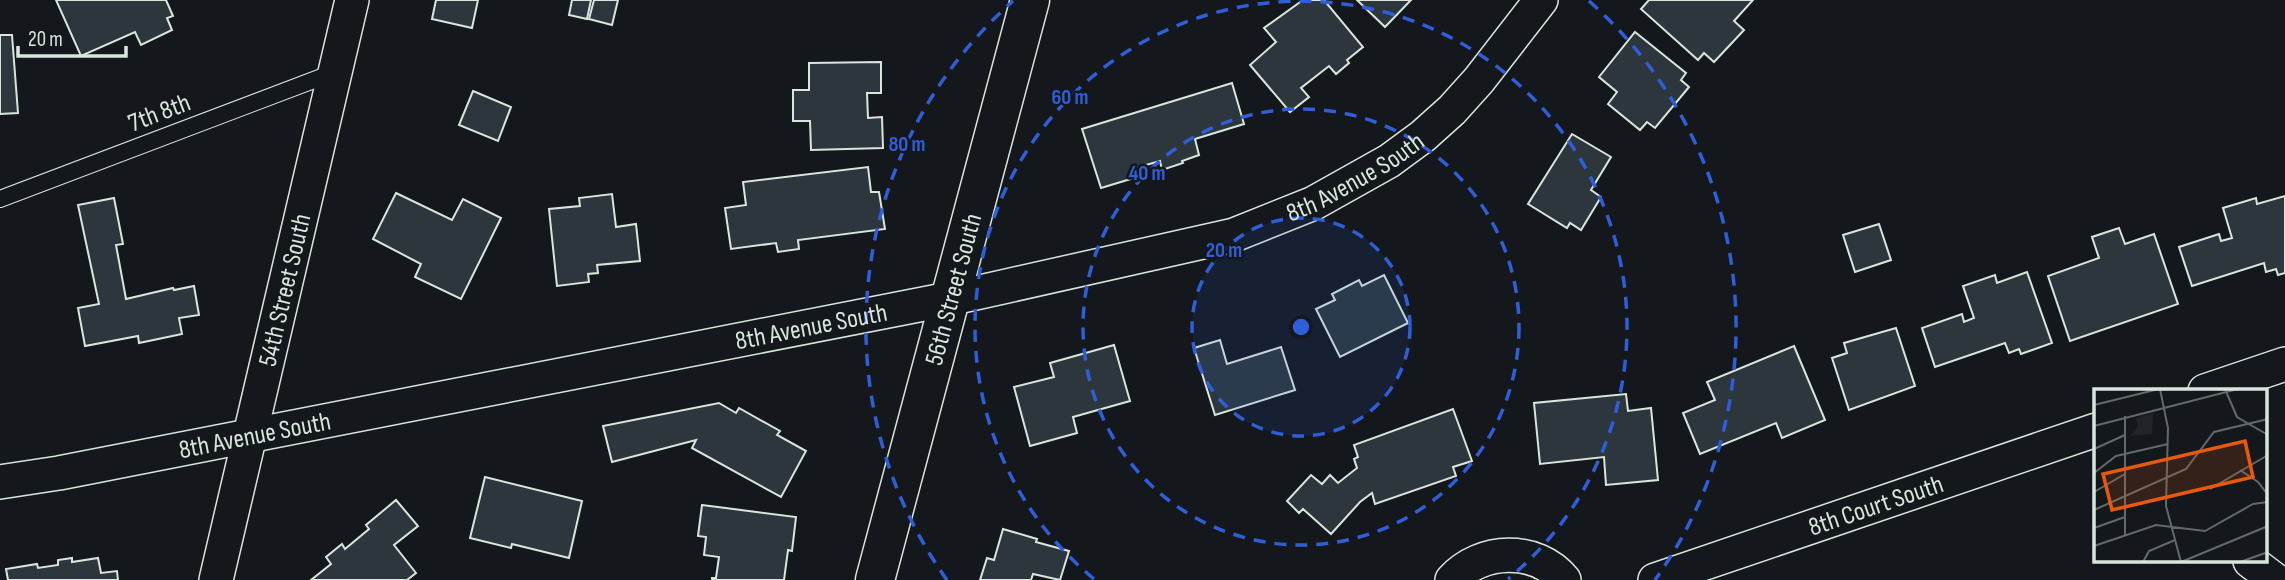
<svg xmlns="http://www.w3.org/2000/svg" width="2285" height="580" viewBox="0 0 2285 580" font-family="'Sofia Sans Condensed',sans-serif">
	<style>
		.building { fill: #2c363c; stroke: #d8e6dc; stroke-width: 2 }
		.lines { fill: none; stroke-linecap: round; stroke-linejoin: round }
		.service-casing { stroke: #d8e6dc; stroke-width: 18 }
		.minor-casing { stroke: #d8e6dc; stroke-width: 36 }
		.tertiary-casing { stroke: #d8e6dc; stroke-width: 41 }
		.service { stroke: #14181c; stroke-width: 16 }
		.minor { stroke: #14181c; stroke-width: 33 }
		.tertiary { stroke: #14181c; stroke-width: 38 }
		.ring { fill: none; stroke: #305dd8; stroke-width: 3.5; stroke-dasharray: 12 9 }
		.labels { text-anchor: middle; stroke-width: 5; stroke-linejoin: round; paint-order: stroke }
		.street-label { font-size: 26px; fill: #d8e6dc; stroke: #14181c }
		.inset-road { fill: none; stroke: #626a69; stroke-width: 2 }
		.view { fill: #e8590c; fill-opacity: 0.15; stroke: #e8590c; stroke-width: 3.5 }
		.inset-edge { fill: none; stroke: #d8e6dc; stroke-width: 3.5 }
		.centre { fill: #305dd8; stroke: #14181c; stroke-width: 3.5 }
		.ring-label { font-size: 21px; text-anchor: middle; font-weight: bold; fill: #305dd8; stroke: #14181c; stroke-width: 5; stroke-linejoin: round; paint-order: stroke }
	</style>
	<rect width="100%" height="100%" fill="#14181c"/>
	<g class="building">
		<polygon points="56,0 166,0 173,16 167,18 172,30 141,45 135,32 81,56"/>
		<polygon points="436,0 478,0 472,28 432,19"/>
		<polygon points="572,0 591,0 587,19 569,15"/>
		<polygon points="594,0 618,0 612,25 589,19"/>
		<polygon points="1303,0 1324,0 1363,47 1347,60 1349,63 1336,74 1329,66 1301,88 1309,97 1290,112 1250,65 1276,42 1264,28"/>
		<polygon points="1357,0 1411,0 1385,27"/>
		<polygon points="1649,0 1753,0 1734,21 1744,30 1714,62 1704,53 1698,60 1641,9"/>
		<polygon points="1635,32 1686,73 1681,80 1689,87 1655,128 1647,122 1640,130 1608,104 1617,92 1599,77"/>
		<polygon points="0,35 12,35 18,113 0,114"/>
		<polygon points="881,62 881,93 867,93 868,118 882,117 883,148 811,150 810,121 793,121 793,90 809,90 809,63"/>
		<polygon points="1232,83 1244,124 1195,139 1199,155 1182,161 1183,163 1162,170 1160,161 1132,169 1134,178 1101,188 1082,129"/>
		<polygon points="473,91 511,107 498,141 459,125"/>
		<polygon points="1572,134 1611,157 1591,190 1601,197 1581,230 1570,223 1567,228 1528,204"/>
		<polygon points="868,167 871,192 879,192 885,229 798,240 799,249 778,252 776,243 731,249 725,208 746,205 743,182"/>
		<polygon points="396,193 452,220 463,199 501,218 461,299 415,277 421,264 373,239"/>
		<polygon points="612,194 616,227 636,224 640,261 597,265 598,273 588,274 589,282 557,286 549,209 580,206 579,198"/>
		<polygon points="2285,196 2285,273 2278,275 2276,269 2266,272 2264,263 2192,286 2179,247 2219,234 2221,241 2232,238 2223,208 2256,198 2257,204"/>
		<polygon points="114,198 123,244 116,245 126,299 173,288 174,290 194,286 199,315 179,318 182,334 139,343 138,336 85,346 78,308 99,304 78,205"/>
		<polygon points="1879,224 1891,260 1855,272 1843,235"/>
		<polygon points="2119,228 2125,244 2154,234 2178,304 2070,341 2048,276 2099,258 2092,237"/>
		<polygon points="2027,272 2052,343 2021,354 2019,349 2009,353 2005,343 1935,367 1922,328 1962,314 1964,322 1974,318 1963,286 1995,275 1997,283"/>
		<polygon points="1384,275 1408,323 1340,357 1316,309 1335,300 1332,294 1359,280 1362,286"/>
		<polygon points="1896,328 1915,386 1849,410 1832,358 1847,353 1844,343"/>
		<polygon points="1220,340 1227,364 1281,347 1295,390 1215,415 1194,348"/>
		<polygon points="1114,345 1130,401 1073,417 1077,433 1030,446 1014,387 1054,377 1050,363"/>
		<polygon points="1794,346 1825,420 1782,438 1776,423 1700,454 1683,413 1715,400 1707,382"/>
		<polygon points="1626,394 1628,411 1651,408 1658,480 1606,485 1604,457 1540,464 1534,403"/>
		<polygon points="719,403 736,413 739,408 780,431 777,435 806,451 781,497 692,448 696,440 612,462 603,426"/>
		<polygon points="1453,409 1472,461 1453,467 1456,476 1375,504 1372,493 1360,502 1331,534 1303,509 1299,513 1287,501 1311,475 1322,484 1330,475 1338,483 1357,468 1354,459 1358,457 1354,445"/>
		<polygon points="485,477 582,501 569,558 512,544 511,548 470,538"/>
		<polygon points="396,500 418,526 394,545 416,573 407,580 311,580 331,564 326,557 342,544 345,549 369,529 366,525"/>
		<polygon points="702,505 796,517 792,551 788,550 784,580 712,580 712,578 716,578 719,557 704,555 706,537 698,536"/>
		<polygon points="1003,529 1037,539 1036,542 1069,551 1060,580 1033,574 1031,580 980,580 987,558 994,560"/>
		<polygon points="72,558 72,562 98,558 101,573 117,571 118,580 8,580 6,569 37,564 38,568 58,565 58,560"/>
	</g>
	<g class="lines">
		<g class="service-casing">
			<polyline id="service" points="0,199 335,72"/>
		</g>
		<g class="minor-casing">
			<g id="minor">
				<polyline points="2205,391 2285,364"/>
				<path id="s1" d="M0,482L59,473L949,299L1234,235L1314,203L1389,161L1423,136L1452,110L1479,80L1541,0"/>
				<polyline points="2250,561 2275,580"/>
				<path id="s2" d="M216,580L352,0"/>
				<path d="M1452,580C1481,548 1536,546 1564,580"/>
				<path id="s3" d="M1655,580L2096,430"/>
			</g>
		</g>
		<g class="tertiary-casing">
			<g id="tertiary">
				<path id="s4" d="M875,580L1030,0"/>
			</g>
		</g>
		<use href="#service" class="service"/>
		<use href="#minor" class="minor"/>
		<use href="#tertiary" class="tertiary"/>
	</g>
	<circle cx="1301" cy="327" r="109" fill="#305dd8" fill-opacity=".12"/>
	<g class="ring">
		<circle cx="1301" cy="327" r="109"/>
		<circle cx="1301" cy="327" r="218"/>
		<path d="M1094 579A326 326 0 1 1 1508 579"/>
		<path d="M947 580A435 435 0 0 1 1013 1M1589 1A435 435 0 0 1 1655 580"/>
	</g>
	<g class="labels">
		<g class="street-label">
			<text transform="translate(159 112) rotate(-21)" y="9">7th 8th</text>
			<text dy="9" stroke="none"><textPath href="#s1" startOffset="1393">8th Avenue South</textPath></text>
			<text dy="9" stroke="none"><textPath href="#s2" startOffset="298">54th Street South</textPath></text>
			<text dy="9" stroke="none"><textPath href="#s4" startOffset="301">56th Street South</textPath></text>
			<text dy="9" stroke="none"><textPath href="#s1" startOffset="826">8th Avenue South</textPath></text>
			<text dy="9" stroke="none"><textPath href="#s1" startOffset="259">8th Avenue South</textPath></text>
			<text dy="9" stroke="none"><textPath href="#s3" startOffset="233">8th Court South</textPath></text>
		</g>
	</g>
	<g transform="translate(2094 389)">
		<rect width="173" height="173" fill="#14181c"/>
		<path d="M59,24L58,45L36,47L44,37L42,29Z" fill="#202428"/>
		<path class="inset-road" d="M66,0L74,39L72,117L87,173M131,0L143,28L174,46M0,16L65,0M0,37L144,0M0,60L31,46M146,81L164,93L174,106M0,84L22,67L74,55M116,100L174,66M0,103L31,85M0,121L92,80L120,43L174,30M0,139L31,128M31,146V27M0,157L62,136L111,142L159,115L174,113M49,173L55,162L81,151M87,173L174,137M146,173L174,163"/>
		<path class="view" d="M151,52L159,88L18,121L9,85Z"/>
		<rect width="173" height="173" class="inset-edge"/>
	</g>
	<circle cx="1301" cy="327" r="10" class="centre"/>
	<g class="ring-label">
		<text x="1070" y="104">60 m</text>
		<text x="907" y="151">80 m</text>
		<text x="1147" y="180">40 m</text>
		<text x="1224" y="257">20 m</text>
	</g>
	<path d="M18 46v10h108v-10" fill="none" stroke="#d8e6dc" stroke-width="3.5"/>
	<text x="28" y="46" font-size="21" fill="#d8e6dc" stroke="#14181c" stroke-width="5" paint-order="stroke">20 m</text>
</svg>
